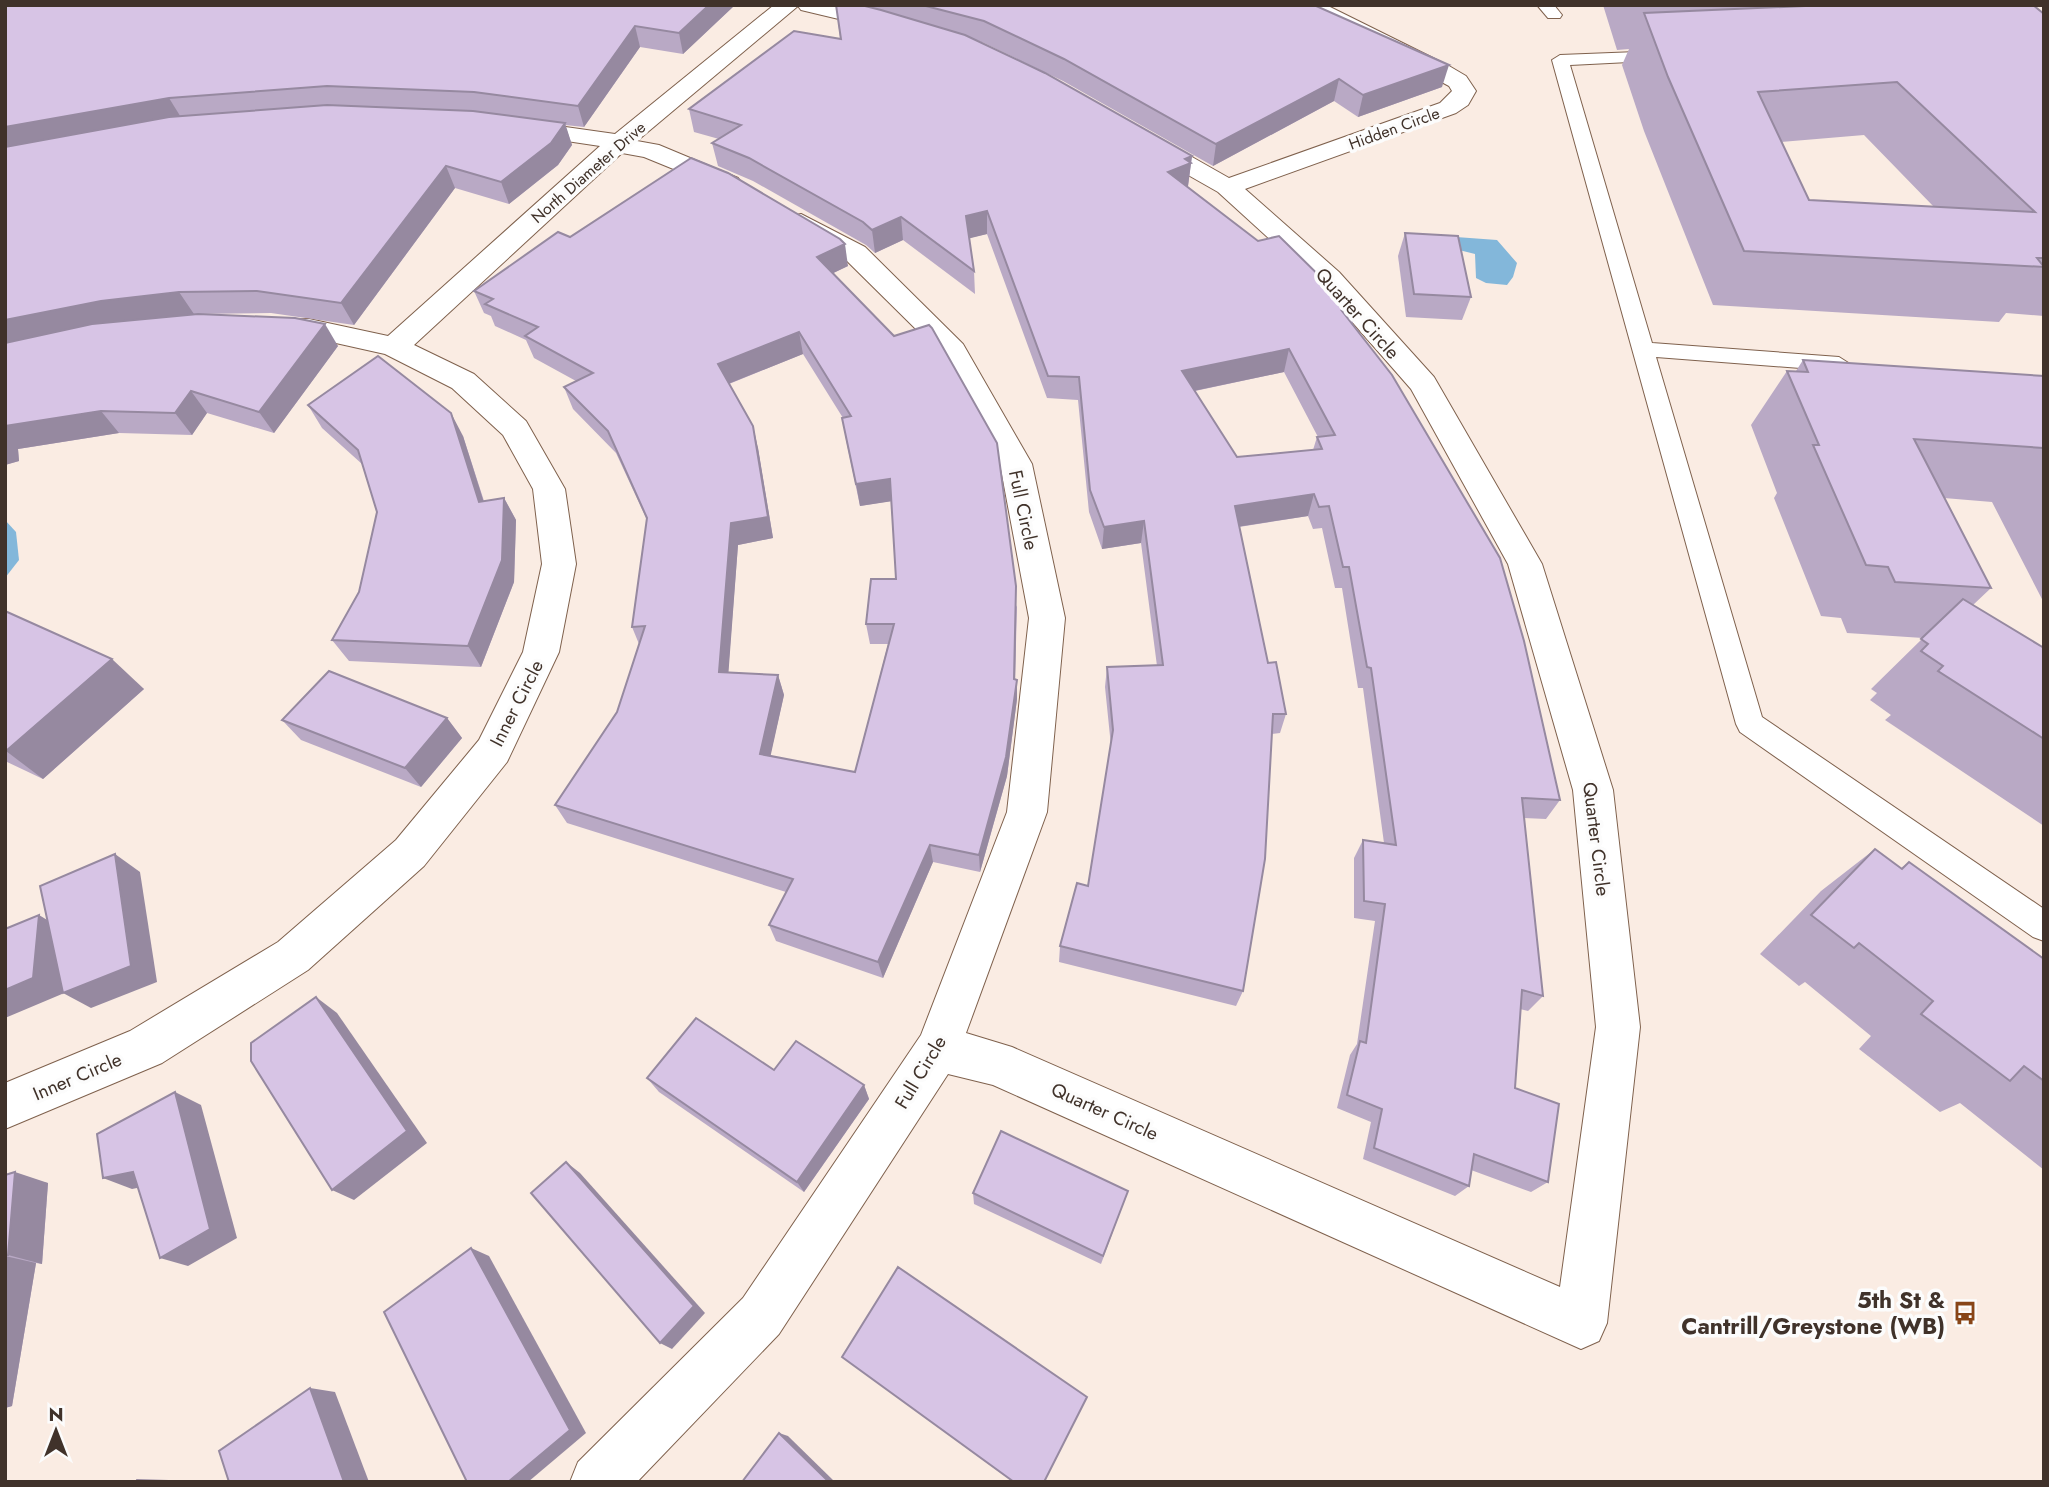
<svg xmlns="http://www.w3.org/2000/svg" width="2049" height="1487" viewBox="0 0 2049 1487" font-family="Jost,sans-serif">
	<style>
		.water { fill: #83b7da }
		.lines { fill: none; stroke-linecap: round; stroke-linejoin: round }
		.lane-casing { stroke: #7f614d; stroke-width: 2 }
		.street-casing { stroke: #7f614d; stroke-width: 2 }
		.lane { fill: #fff; fill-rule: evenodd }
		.street { fill: #fff; fill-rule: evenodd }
		.wall { fill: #b9a9c5; fill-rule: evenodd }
		.shaded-wall { fill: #9689a0 }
		.building { fill: #d7c4e5; stroke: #9689a0; stroke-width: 2; fill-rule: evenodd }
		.labels { text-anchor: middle; stroke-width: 7; stroke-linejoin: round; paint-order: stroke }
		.far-street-label { font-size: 16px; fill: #40322a; stroke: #fcfcfc }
		.street-label { font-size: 19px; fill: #40322a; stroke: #fcfcfc }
		.near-poi-label { font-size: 23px; font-weight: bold; fill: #40322a; stroke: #fcfcfc; text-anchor: end }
	</style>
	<rect width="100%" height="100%" fill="#faece3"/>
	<g class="water">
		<polygon points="1456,237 1497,240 1517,263 1513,277 1507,285 1486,283 1476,278 1475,254 1451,248"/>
		<polygon points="5,520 16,532 19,560 5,578"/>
	</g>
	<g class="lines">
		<g class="lane-casing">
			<g id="lane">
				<polygon points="1537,5 1554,5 1562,15 1560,18 1548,18"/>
				<polygon points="1663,51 1671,56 1669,60 1570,65 1652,343 1839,357 1850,364 1839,371 1656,357 1762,717 2044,909 2044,941 2033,937 1740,732 1736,724 1552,60 1560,55"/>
			</g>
		</g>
		<g class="street-casing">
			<g id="street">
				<polygon points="774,5 838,5 897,19 900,24 889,31 801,10 798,6 637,141 659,145 738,178 742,183 738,188 720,188 644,157 622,153 414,345 474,374 526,421 565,489 576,564 559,652 507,762 424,866 308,970 162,1063 5,1129 5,1083 130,1031 278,942 396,840 479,740 523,652 542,564 533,489 503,435 452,388 385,354 309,337 268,333 263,327 268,321 309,319 388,336 600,146 507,132 504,127 507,122 516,120 615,134"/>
				<polygon points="1298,5 1326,5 1449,66 1466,76 1476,91 1468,105 1456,113 1245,189 1339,272 1434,377 1542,564 1613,790 1640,1027 1607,1323 1599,1341 1581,1349 993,1085 948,1074 779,1334 637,1482 570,1482 578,1462 743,1298 921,1035 1007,812 1029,618 1000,464 936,349 845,259 792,228 788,222 792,216 801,214 865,247 963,344 1032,464 1065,618 1047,812 966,1033 1012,1047 1560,1287 1596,1027 1573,790 1508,564 1411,389 1319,284 1218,192 1137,146 1134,141 1137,136 1155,136 1229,178 1440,103 1452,91 1449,86"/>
			</g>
		</g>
		<use href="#lane" class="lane"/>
		<use href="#street" class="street"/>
	</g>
	<g class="wall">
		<polygon points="5,5 735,5 683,54 640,47 584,127 565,125 572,145 558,165 509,204 455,188 354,325 271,313 194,314 174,316 338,346 274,433 207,413 192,435 119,433 18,449 19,461 5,465"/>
		<path d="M836,5H1314L1442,87L1358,117L1334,101L1213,166L1063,81L984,43L976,40L1192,156L1188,186H1187L1258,241L1356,312L1352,325L1560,800L1546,819L1524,818L1543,996L1528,1011L1520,1009L1515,1088L1548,1182L1531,1192L1471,1170L1469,1186L1455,1196L1363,1159L1371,1122L1337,1108L1350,1055L1357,1044L1375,921L1354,918V858L1363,840L1384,843L1363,688H1358L1342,588H1335L1322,528L1313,529L1308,516L1239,527L1268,663L1286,714L1280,733L1272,734L1243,991L1236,1006L1059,962L1060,946L1088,886L1111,746L1105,687L1107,667L1157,666L1141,543L1102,549L1089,512L1078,400L1047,398L987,234L969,238L974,271L975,294L903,240L875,253L866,245L753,181L718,166L712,143L719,139L694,132L689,109L840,38ZM1284,372L1318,437H1317L1313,450L1237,457L1195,391Z"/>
		<path d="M1603,5H2033L2044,14V316L2006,313L1999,322L1713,305L1644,131L1622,65L1629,49L1617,50ZM1864,135L1934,207L1809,200L1781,142Z"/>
		<polygon points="1405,233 1471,297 1462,320 1406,317 1398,256"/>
		<path d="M570,237L848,266L833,273L1017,607L1015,679L1017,680V699L1007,776L980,872L933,862L883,978L776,941L769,925L786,892L567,823L555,805L617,712L639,644L632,627L647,520L616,453L573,409L564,387L576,381L534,358L526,340L495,326L491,316L484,313L474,291ZM803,354L843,418L846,440L860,506L891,501L896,579L866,624L870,644H888L855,772L770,756L784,695L778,675L728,672L738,545L773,538L758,448L729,384Z"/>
		<polygon points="1803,360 2044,376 2044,603 1992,502 1944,498 1991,588 1973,605 2044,648 2044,826 1885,720 1891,715 1870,700 1877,693 1871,689 1923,638 1847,633 1841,618 1821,616 1774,498 1777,493 1751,425 1787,371 1796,371"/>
		<polygon points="308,405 463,436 484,501 504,498 516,520 514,582 481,667 349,661 332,640 359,592 377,512 362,464 322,428"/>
		<polygon points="5,611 144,689 43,779 5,761"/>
		<polygon points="447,718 462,738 421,787 301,740 282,720"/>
		<polygon points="1875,849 1901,868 1909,862 2044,959 2044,1170 1960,1103 1940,1112 1859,1049 1871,1036 1805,982 1799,986 1760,954 1821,891"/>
		<polygon points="774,1070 864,1085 869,1099 804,1192 659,1092 647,1078"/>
		<polygon points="5,1175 48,1183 42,1264 36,1263 12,1406 5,1408"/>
		<polygon points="1128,1191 1101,1264 974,1204 973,1193"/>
		<polygon points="842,1357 1044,1482 1013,1482"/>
	</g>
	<g class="shaded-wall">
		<polygon points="709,5 735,5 683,54 679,33"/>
		<polygon points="635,26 640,47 584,127 578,106"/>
		<polygon points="1449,65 1442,87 1358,117 1363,95"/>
		<polygon points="1339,79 1334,101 1213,166 1216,144"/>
		<polygon points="169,98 182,119 5,151 5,127"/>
		<polygon points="565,123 572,145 558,165 509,204 501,182"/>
		<polygon points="1192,156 1188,186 1166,195 1168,172 1185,159"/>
		<polygon points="446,166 455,188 354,325 341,303"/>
		<polygon points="987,211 987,234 967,239 966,216"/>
		<polygon points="901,217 903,240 875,253 872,230"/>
		<polygon points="845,244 848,266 821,279 817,257"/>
		<polygon points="179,292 194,314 118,323 5,346 5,320 101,301"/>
		<polygon points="325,324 338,346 274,433 259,412"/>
		<polygon points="799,332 803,354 723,386 718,364"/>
		<polygon points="1289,349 1284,372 1179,394 1182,371"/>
		<polygon points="191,391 207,413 192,435 175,413"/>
		<polygon points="101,411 119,433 18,449 19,461 5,465 5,426"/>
		<polygon points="451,413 463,436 491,525 479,502"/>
		<polygon points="753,426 758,448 773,538 738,545 727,692 719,672 731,523"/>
		<polygon points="890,479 893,501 860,506 856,484"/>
		<polygon points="1314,494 1308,516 1230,528 1235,506"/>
		<polygon points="504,498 516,520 514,582 481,667 468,646"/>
		<polygon points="1144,521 1141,543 1102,549 1104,527"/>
		<polygon points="1016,586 1015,696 1017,680 1017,699 1007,776 980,872 979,855"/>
		<polygon points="112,659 144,689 43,779 6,751"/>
		<polygon points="778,675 784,695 767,772 760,754"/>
		<polygon points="447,718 462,738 421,787 405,768"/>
		<polygon points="930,845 933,862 883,978 878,962"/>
		<polygon points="115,854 140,872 157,982 91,1008 63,993"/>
		<polygon points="39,915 67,932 62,994 5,1018 5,990"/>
		<polygon points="316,997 337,1013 427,1143 354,1200 332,1190"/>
		<polygon points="864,1085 869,1099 804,1192 797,1182"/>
		<polygon points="175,1092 201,1105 237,1238 188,1266 160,1258"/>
		<polygon points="566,1162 580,1173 705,1313 672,1349 660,1343"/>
		<polygon points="15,1172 48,1183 42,1264 8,1255"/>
		<polygon points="133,1172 162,1183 132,1189 103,1178"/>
		<polygon points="471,1248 489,1256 586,1433 528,1482 508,1482"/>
		<polygon points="5,1256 36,1263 12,1406 5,1408"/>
		<polygon points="310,1388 335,1392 369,1482 344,1482"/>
		<polygon points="779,1433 788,1436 835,1482 829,1482"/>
		<polygon points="136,1479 169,1480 169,1482 137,1482"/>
	</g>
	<g class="building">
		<polygon points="5,5 709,5 679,33 635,26 578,106 474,92 327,86 169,98 5,127"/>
		<path d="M836,5H861L881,10L965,35L1045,73L1192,156L1185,159L1191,163L1168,172L1258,241L1279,236L1356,312L1342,311L1392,375L1500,558L1524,641L1560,800L1522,798L1543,996L1522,990L1515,1088L1559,1104L1548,1182L1474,1154L1469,1186L1374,1148L1382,1109L1347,1095L1360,1041L1366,1043L1385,904L1364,901L1363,840L1396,845L1371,668L1367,667L1349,567H1343L1329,506L1319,507L1314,494L1235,506L1268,663L1276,662L1286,714H1273L1265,859L1243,991L1060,946L1077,883L1088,886L1113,730L1107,667L1163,665L1144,521L1104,527L1090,490L1079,377L1048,376L987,211L966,216L974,271L901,217L872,230L863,222L749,158L712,143L741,125L689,109L794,31L841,39ZM1289,349L1335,435L1317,437L1322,449L1237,457L1182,371Z"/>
		<polygon points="922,5 1314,5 1449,65 1363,95 1339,79 1216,144 1064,59 984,21"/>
		<path d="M1827,5H2033L2044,14V258H2037L2044,267L1744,251L1668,77L1644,13ZM1897,82L2035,212L1809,200L1758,92Z"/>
		<polygon points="327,105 473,111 565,123 551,143 501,182 446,166 341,303 257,291 179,292 101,301 5,320 5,147 169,117"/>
		<path d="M691,158L728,173L840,239L845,244L817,257L894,336L929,325L932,328L997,443L1016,586L1014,679L1017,680L1006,757L979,855L930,845L878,962L769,925L793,879L555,805L617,712L645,626L632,627L647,518L608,431L564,387L593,373L525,336L538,327L485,304L493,299L474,291L558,232L570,237ZM799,332L851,416L842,418L856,484L890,479L896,579H871L866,624H894L855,772L760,754L778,675L719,672L731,523L768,517L753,426L718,364Z"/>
		<polygon points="1405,233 1458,236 1471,297 1414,294"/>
		<polygon points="198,314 295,318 325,324 259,412 191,391 175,413 101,411 5,426 5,343 92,324"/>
		<polygon points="378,356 451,413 479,502 504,498 502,560 468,646 332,640 359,592 377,512 358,450 308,405"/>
		<polygon points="1803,360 2044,376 2044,451 2043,448 1914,439 1991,588 1895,582 1888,567 1866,565 1813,445 1819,445 1787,371 1808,372"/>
		<polygon points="1963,599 2044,648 2044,739 1938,671 1943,666 1921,651 1928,644 1921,639"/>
		<polygon points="5,611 112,659 6,751 5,751"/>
		<polygon points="329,671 447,718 405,768 282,720"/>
		<polygon points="1875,849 1902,869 1909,862 2044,959 2044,1081 2024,1066 2010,1081 1921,1014 1933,1001 1859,943 1854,948 1811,915"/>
		<polygon points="115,854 131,966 63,993 40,886"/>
		<polygon points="39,915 33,978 5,990 5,929"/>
		<polygon points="316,997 407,1131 332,1190 251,1061 251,1043"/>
		<polygon points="696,1018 774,1070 796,1041 864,1085 797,1182 647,1078"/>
		<polygon points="175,1092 210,1229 160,1258 133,1172 103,1178 97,1134"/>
		<polygon points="1001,1131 1128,1191 1103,1256 973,1193"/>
		<polygon points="566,1162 694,1306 660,1343 531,1193"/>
		<polygon points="15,1172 8,1255 5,1255 5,1175"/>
		<polygon points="471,1248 570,1430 508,1482 467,1482 384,1312"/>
		<polygon points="898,1267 1087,1397 1044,1482 1014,1482 842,1357"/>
		<polygon points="310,1388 344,1482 229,1482 219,1451"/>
		<polygon points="779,1433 829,1482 742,1482"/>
	</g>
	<defs>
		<g id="bus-bare" transform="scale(1.89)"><path d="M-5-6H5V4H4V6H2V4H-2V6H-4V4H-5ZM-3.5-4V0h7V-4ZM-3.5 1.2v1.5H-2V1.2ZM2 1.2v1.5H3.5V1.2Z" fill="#884517" stroke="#fcfcfc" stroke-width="2.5" paint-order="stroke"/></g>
	</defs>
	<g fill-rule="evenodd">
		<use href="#bus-bare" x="1965" y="1313"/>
	</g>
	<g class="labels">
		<g class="far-street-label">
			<text transform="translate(1394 128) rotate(-20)" y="6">Hidden Circle</text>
			<text transform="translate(588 172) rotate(-41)" y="6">North Diameter Drive</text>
		</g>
		<g class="street-label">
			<text transform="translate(1358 313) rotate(48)" y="7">Quarter Circle</text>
			<text transform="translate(1024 510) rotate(78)" y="7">Full Circle</text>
			<text transform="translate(516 703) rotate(-63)" y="7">Inner Circle</text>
			<text transform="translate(1597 839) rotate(83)" y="7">Quarter Circle</text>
			<text transform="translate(920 1072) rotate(-59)" y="7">Full Circle</text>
			<text transform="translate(77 1076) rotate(-23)" y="7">Inner Circle</text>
			<text transform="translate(1105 1111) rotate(24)" y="7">Quarter Circle</text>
		</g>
		<g class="near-poi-label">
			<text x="1945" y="1308">5th St &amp;<tspan x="1945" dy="26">Cantrill/Greystone (WB)</tspan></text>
		</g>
	</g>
	<rect width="2049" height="1487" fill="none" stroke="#40322a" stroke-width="14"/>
	<g transform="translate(56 1431)" stroke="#fcfcfc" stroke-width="5" paint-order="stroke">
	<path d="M0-5L12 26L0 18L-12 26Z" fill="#40322a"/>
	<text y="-10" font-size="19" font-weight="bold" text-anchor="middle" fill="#40322a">N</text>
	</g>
</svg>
